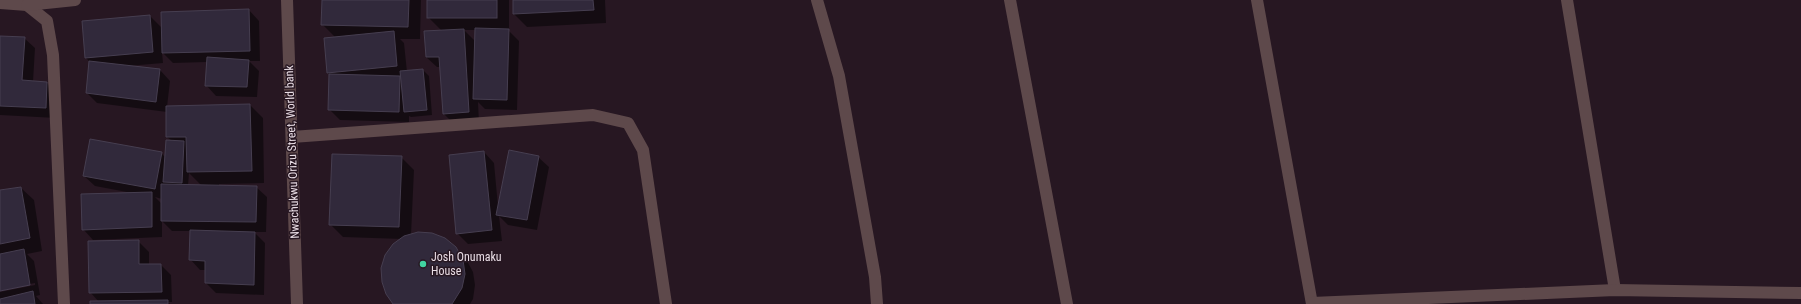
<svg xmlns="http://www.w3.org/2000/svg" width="1801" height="304" viewBox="0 0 1801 304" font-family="'Roboto Condensed',sans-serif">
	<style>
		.shadow { fill: #0007; fill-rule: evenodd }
		.building { fill: #31293b; stroke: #463e50 }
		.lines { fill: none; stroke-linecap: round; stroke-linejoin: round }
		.minor { stroke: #5e494b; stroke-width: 12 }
		.poi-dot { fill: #41d4a1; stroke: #271722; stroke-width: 1.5 }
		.labels { text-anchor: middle; stroke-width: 3; stroke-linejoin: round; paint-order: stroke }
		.street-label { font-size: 12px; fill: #e9dde5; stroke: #271722 }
		.poi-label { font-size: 12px; fill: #e9dde5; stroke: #271722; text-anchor: start }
	</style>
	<rect width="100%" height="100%" fill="#271722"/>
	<g class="shadow">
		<polygon points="323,0 421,0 420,39 400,39 404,43 407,72 423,70 429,76 432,115 411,117 409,116 409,122 340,120 329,109 330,75 328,73 336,38 322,24"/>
		<path d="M428,0H509V31L519,41L517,110L485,109L478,102L479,123L454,124L444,114L441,67H437L426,57L442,31L428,17ZM464,30H476V45H474V40Z"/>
		<polygon points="514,0 605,0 606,23 527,27 514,14"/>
		<path d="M249,10L259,21L260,61H249L259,71L257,97L216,96L206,85L207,62L173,63L162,52L163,63L128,66L160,70L170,81L167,107L250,105L263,118L264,183L219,184V186L256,187L267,197L266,232H254L265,243L264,295L216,293L206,283V270H200L190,259L191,231H172L162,221V237L93,240L83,229L132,193L95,186L84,176L161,153L166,158L172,141L167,137V112L97,103L87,93L90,62L86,58L150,16L162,28ZM189,173L202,186H188ZM155,197L162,199V204Z"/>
		<polygon points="0,37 24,38 35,48 33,82 47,83 57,93 56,118 0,115"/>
		<polygon points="484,152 494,163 498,206 538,157 549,167 537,230 508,225 499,216 502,241 468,244 457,233"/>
		<polygon points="401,157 414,170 411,235 455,248 466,259 473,272 475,285 473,299 470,304 394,304 402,239 343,237 330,224"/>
		<polygon points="21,188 34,200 42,251 27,254 34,261 40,295 36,296 43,304 0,304 0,292 35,285 35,283 0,290 0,191"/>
		<polygon points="138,241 149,252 149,265 161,265 171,275 172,302 168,302 170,304 91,304 99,302 90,292"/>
	</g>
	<g class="building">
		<polygon points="322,0 409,0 408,27 321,25"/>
		<rect x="427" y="0" width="70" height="18"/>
		<polygon points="513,0 593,0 594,10 513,14"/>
		<polygon points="249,9 250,51 162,53 161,12"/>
		<polygon points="150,15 153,52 85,58 82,21"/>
		<polygon points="475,28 509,29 507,100 473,99"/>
		<polygon points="464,29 469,112 443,114 439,57 426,57 424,31"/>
		<polygon points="394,31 397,66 327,73 324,38"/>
		<polygon points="0,36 25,37 22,80 47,82 46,108 0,106"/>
		<polygon points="207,57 249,60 247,87 205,86"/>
		<polygon points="89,61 160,69 156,102 86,93"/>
		<polygon points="423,69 427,110 404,112 400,71"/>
		<polygon points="329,74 400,76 399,112 328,110"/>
		<polygon points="250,104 252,171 187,172 186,137 166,137 166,106"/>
		<polygon points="90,139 162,152 155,189 83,176"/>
		<polygon points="166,140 184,141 182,183 163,182"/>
		<polygon points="509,150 539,156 527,220 496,215"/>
		<polygon points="484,151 492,230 456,234 449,155"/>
		<polygon points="332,154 402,156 399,227 329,225"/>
		<polygon points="161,184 257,186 256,222 161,221"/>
		<polygon points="21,187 30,238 0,244 0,190"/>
		<polygon points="152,192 152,227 82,230 81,194"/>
		<polygon points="190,230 255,232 254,285 205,283 205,261 189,260"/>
		<polygon points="418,232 432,233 445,238 456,247 463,260 465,274 462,288 452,304 393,304 386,294 382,282 381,268 385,255 393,244 404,236"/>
		<polygon points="139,240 139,264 161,264 162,292 89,293 88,241"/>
		<polygon points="24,249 30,285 0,291 0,254"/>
		<polygon points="33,291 35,304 0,304 0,299"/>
		<polygon points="168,300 168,304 90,304 90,301"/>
	</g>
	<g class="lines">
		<g class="minor">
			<polyline points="287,0 297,304"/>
			<polyline points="817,0 839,76 875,277 877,304"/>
			<polyline points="1010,0 1067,304"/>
			<polyline points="1257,0 1312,304"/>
			<polyline points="1567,0 1615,290"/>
			<polyline points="0,3 27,5 47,21 53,55 64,304"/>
			<polyline points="27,5 75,0"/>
			<polyline points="292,137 593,115 628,123 643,150 666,304"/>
			<polyline points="1312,303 1615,290 1801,293"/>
		</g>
	</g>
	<circle class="poi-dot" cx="423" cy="264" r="4"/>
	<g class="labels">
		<g class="street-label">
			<text transform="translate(292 152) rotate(-92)" y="4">Nwachukwu Orizu Street, World bank</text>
		</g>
		<g class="poi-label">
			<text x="431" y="261">Josh Onumaku<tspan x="431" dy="14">House</tspan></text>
		</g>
	</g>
</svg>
